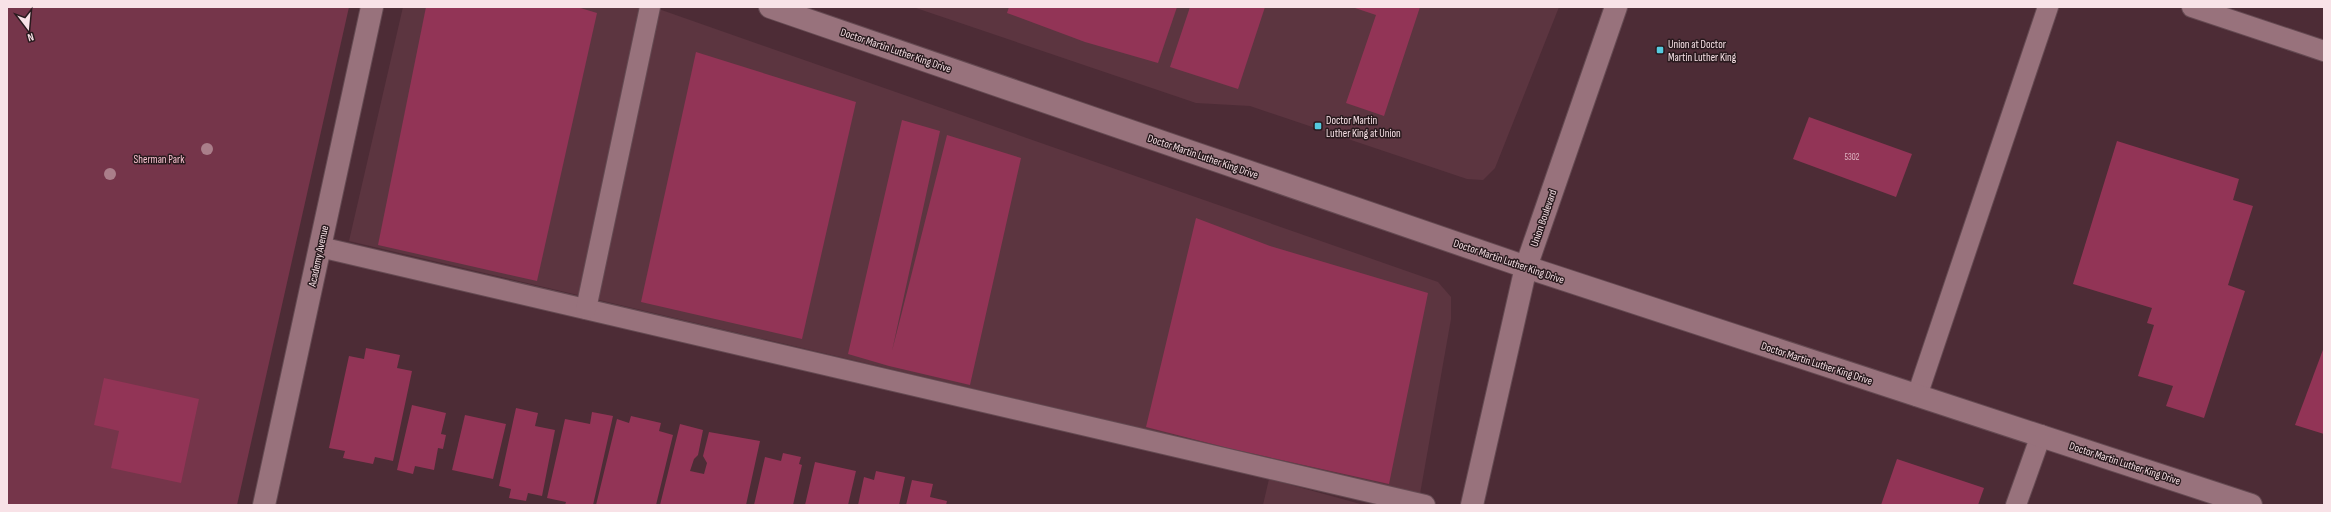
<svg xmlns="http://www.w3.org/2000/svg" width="2331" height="512" viewBox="0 0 2331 512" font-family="'Sofia Sans Condensed',sans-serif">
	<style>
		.built { fill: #5c3540 }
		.green { fill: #75354a }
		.building { fill: #923456 }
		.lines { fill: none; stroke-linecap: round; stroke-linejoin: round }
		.lane-casing { stroke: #654a52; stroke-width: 22 }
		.street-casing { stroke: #654a52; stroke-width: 24 }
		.secondary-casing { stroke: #654a52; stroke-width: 24 }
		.lane { stroke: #98727c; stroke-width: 20 }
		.street { stroke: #98727c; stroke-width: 22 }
		.secondary { stroke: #98727c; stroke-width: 22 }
		.tree { fill: #aa7e8a }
		.poi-dot { fill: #55cadf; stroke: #291a1e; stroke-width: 1.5 }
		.labels { text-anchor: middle; stroke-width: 3; stroke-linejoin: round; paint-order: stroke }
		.number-label { font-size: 9px; fill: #deb6c3 }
		.poi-label { font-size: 11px; fill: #f8e2e7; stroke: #291a1e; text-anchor: start }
		.street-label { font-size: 11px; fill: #f8e2e7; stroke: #291a1e }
		.park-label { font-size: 11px; fill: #f7c2cf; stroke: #291a1e }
	</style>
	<rect width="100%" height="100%" fill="#4d2c36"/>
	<g class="built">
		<polygon points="403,7 653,7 1438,282 1451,297 1451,319 1420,494 349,241"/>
		<polygon points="913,7 1559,7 1495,168 1483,180 1467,179 1250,106 1196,103"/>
		<polygon points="1269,479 1364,505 1263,505"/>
	</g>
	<polygon class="green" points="7,7 349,7 237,505 7,505"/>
	<g class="building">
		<polygon points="426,7 577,7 597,13 537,281 378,245"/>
		<polygon points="1009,7 1177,7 1158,63 1085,42 1007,13"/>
		<polygon points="1190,7 1265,7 1238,89 1170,67"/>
		<polygon points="1352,7 1420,7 1384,116 1346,103 1376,15"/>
		<polygon points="696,52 856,102 802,339 641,302"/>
		<polygon points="1809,117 1912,154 1896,197 1793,159"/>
		<polygon points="902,120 940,131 892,351 947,135 1021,158 970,385 889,366 848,354"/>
		<polygon points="2117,141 2239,179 2233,200 2253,206 2228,285 2245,291 2204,418 2166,406 2173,386 2138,376 2154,325 2147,323 2152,308 2073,284"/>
		<polygon points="1196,218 1270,246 1428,293 1389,484 1228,448 1146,427"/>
		<polygon points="2324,347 2324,434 2295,425"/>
		<polygon points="366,348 400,355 397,368 412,371 393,461 375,457 373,464 343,458 345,451 329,448 349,356 364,359"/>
		<polygon points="104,378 199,399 181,483 111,468 119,431 94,425"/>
		<polygon points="412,405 446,413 441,434 446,435 443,449 438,448 434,470 415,466 413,474 397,470"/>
		<polygon points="516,408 538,413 535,426 555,430 542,496 528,493 526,501 509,498 511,489 499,486"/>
		<polygon points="592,412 613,416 593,505 565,505 566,502 547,498 565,419 590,424"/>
		<polygon points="465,415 506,424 493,479 452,470"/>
		<polygon points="631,416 661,423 659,431 673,435 656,505 596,505 617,419 629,423"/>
		<polygon points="680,424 703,430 698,455 694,459 690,471 704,474 707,463 703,456 709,432 760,441 746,505 660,505"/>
		<polygon points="783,453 801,457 799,464 802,465 793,505 754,505 765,457 781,461"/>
		<polygon points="1897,459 1984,488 1978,505 1881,505"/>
		<polygon points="815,462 856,471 848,505 805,505"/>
		<polygon points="876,471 905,477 899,505 858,505 864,477 874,480"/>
		<polygon points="912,480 933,484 930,497 947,501 946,505 906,505"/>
	</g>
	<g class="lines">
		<g class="lane-casing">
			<g id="lane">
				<polyline points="2192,7 2324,51"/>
				<polyline points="320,247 1425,505"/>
				<polyline points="586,309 650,7"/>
				<polyline points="1917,396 2048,7"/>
				<polyline points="2016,505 2041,435"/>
			</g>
		</g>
		<g class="street-casing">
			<polyline id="street" points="264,505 372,7"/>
		</g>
		<g class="secondary-casing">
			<g id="secondary">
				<polyline points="770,7 1526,267 2251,505"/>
				<polyline points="1472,505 1526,267 1616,7"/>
			</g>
		</g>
		<use href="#lane" class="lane"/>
		<use href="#street" class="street"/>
		<use href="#secondary" class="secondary"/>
	</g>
	<g class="tree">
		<circle cx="207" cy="149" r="6"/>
		<circle cx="110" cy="174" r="6"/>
	</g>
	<g class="poi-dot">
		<rect x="1656" y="46" width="8" height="8" rx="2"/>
		<rect x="1314" y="122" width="8" height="8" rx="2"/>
	</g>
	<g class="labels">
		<g class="number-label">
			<text x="1852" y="160">5302</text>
		</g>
		<g class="poi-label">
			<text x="1668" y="48">Union at Doctor<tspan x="1668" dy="13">Martin Luther King</tspan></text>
			<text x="1326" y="124">Doctor Martin<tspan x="1326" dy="13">Luther King at Union</tspan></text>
		</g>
		<g class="street-label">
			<text transform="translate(896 50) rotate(19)" y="4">Doctor Martin Luther King Drive</text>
			<text transform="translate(1203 156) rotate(19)" y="4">Doctor Martin Luther King Drive</text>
			<text transform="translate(1543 218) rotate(-71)" y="4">Union Boulevard</text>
			<text transform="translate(318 256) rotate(-78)" y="4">Academy Avenue</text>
			<text transform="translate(1509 261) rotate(19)" y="4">Doctor Martin Luther King Drive</text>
			<text transform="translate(1817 363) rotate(18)" y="4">Doctor Martin Luther King Drive</text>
			<text transform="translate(2125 463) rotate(18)" y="4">Doctor Martin Luther King Drive</text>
		</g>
		<g class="park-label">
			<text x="159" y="163">Sherman Park</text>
		</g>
	</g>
	<rect width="2331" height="512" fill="none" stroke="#f8e2e7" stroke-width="16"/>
	<g transform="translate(28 28) rotate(164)" stroke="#291a1e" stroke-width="3" paint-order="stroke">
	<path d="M0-3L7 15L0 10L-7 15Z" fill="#f8e2e7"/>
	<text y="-6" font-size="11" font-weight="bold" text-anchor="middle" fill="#f8e2e7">N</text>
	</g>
</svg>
